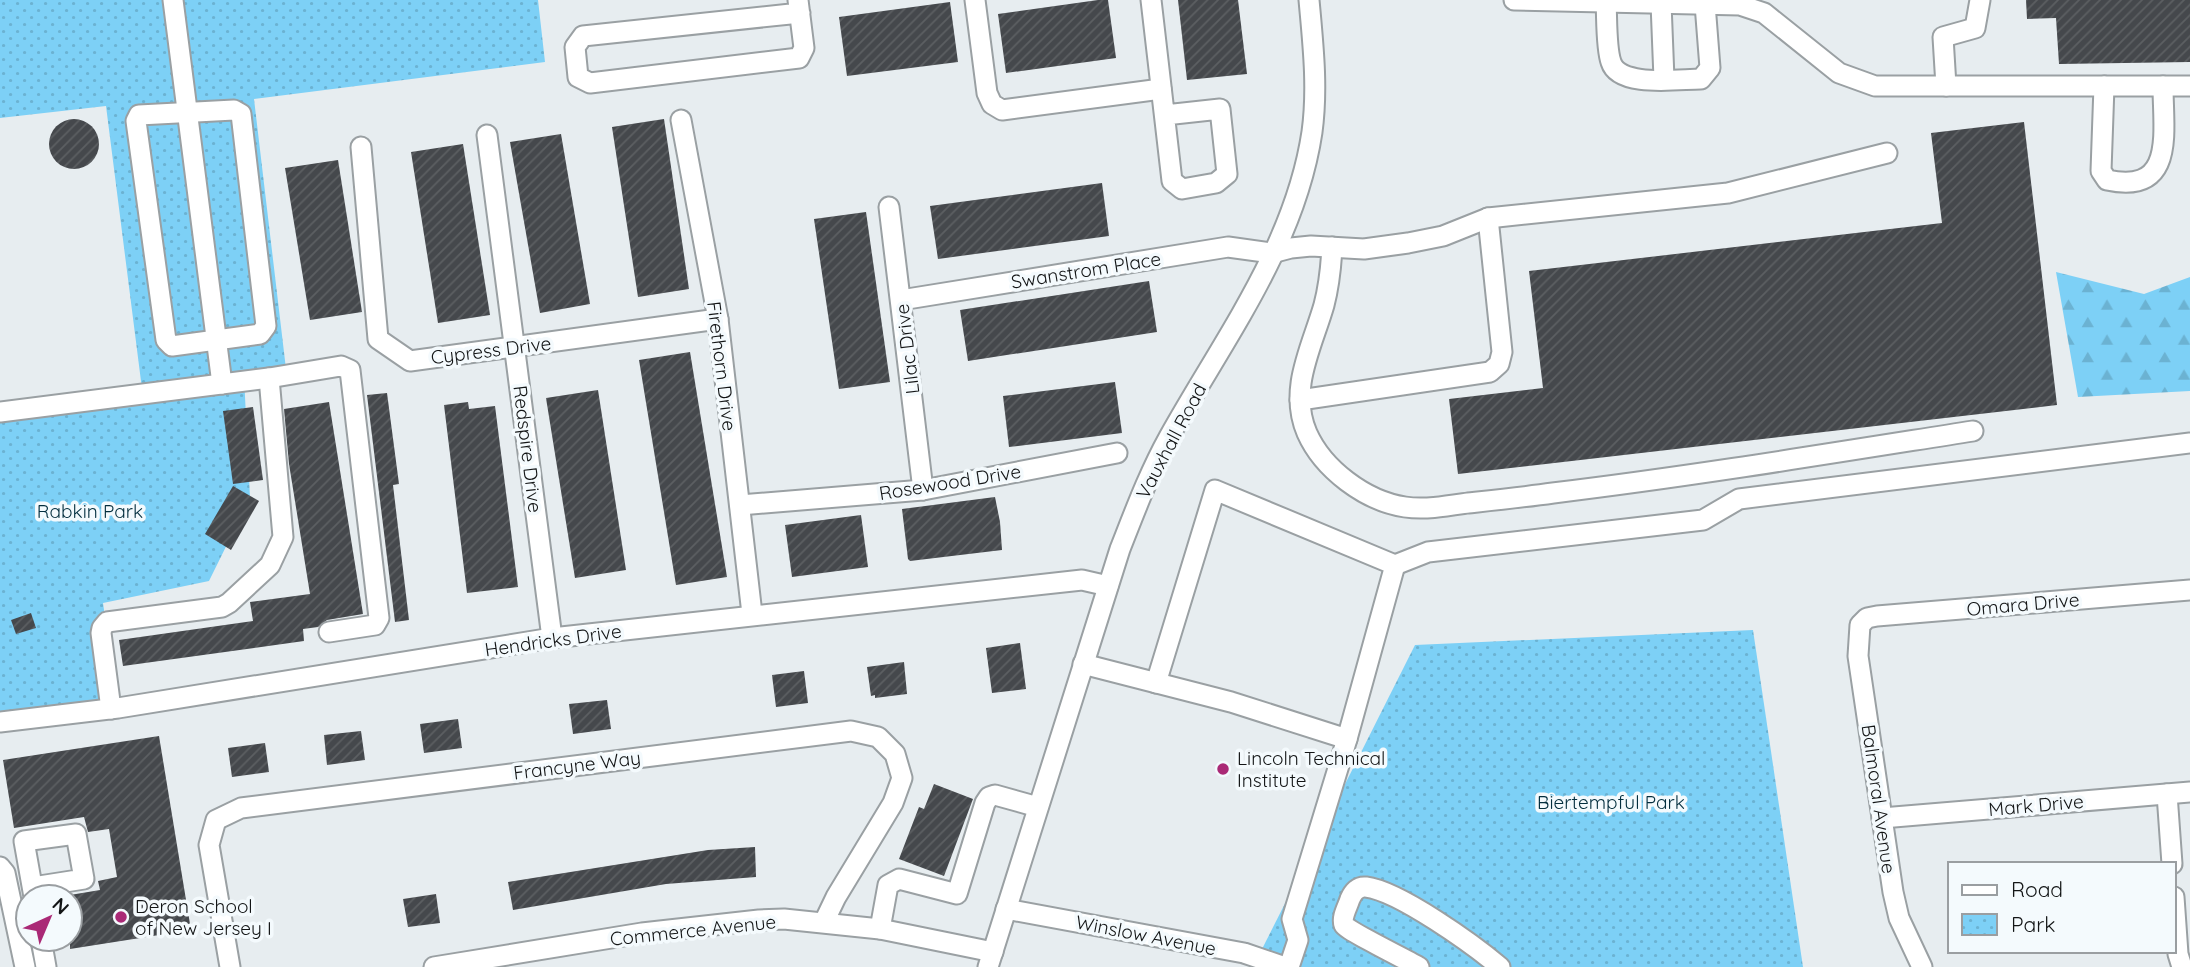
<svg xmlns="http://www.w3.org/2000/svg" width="2190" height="967" viewBox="0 0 2190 967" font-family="Quicksand,sans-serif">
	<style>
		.forest { fill: url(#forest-firs) }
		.park { fill: url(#park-dots) }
		.building { fill: url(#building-hatch) }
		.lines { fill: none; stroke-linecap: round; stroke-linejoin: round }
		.minor-casing { stroke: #9aa0a3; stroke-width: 23 }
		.minor { stroke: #fff; stroke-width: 19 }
		.poi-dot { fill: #aa2976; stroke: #f4fafd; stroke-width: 2.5 }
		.labels { text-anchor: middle; stroke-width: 7; stroke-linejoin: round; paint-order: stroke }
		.street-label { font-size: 19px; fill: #131516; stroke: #f4fafd }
		.park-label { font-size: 19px; fill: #032e3e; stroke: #f4fafd }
		.poi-label { font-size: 19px; fill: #131516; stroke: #f4fafd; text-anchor: start }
	</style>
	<defs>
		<pattern id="forest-firs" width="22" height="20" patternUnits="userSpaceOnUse" patternTransform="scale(1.75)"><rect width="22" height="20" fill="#7dd0f6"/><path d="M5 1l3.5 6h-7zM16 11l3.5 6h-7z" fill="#6bb2d2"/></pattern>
		<pattern id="park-dots" width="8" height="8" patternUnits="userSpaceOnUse" patternTransform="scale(1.75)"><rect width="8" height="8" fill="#7dd0f6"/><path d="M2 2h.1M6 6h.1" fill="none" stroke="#6bb2d2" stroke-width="1.8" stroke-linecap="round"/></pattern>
		<pattern id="building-hatch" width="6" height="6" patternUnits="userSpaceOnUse" patternTransform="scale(1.75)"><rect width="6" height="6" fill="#45484c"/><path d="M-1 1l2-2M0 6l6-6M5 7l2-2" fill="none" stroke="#5c5f62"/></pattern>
	</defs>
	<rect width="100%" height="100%" fill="#e7edf0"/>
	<polygon class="forest" points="2056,272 2144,294 2190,277 2190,391 2078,397"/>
	<g class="park">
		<polygon points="0,0 538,0 545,62 254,99 286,369 244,376 250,498 209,581 103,603 118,708 0,722 0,406 142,389 106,106 0,118"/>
		<polygon points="1753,630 1803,967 1253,967 1415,645"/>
	</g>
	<g class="building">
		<polygon points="1098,0 1108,0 1116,58 1006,73 998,14"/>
		<polygon points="1178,0 1238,0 1247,74 1187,80"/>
		<polygon points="2026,0 2190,0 2190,62 2059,64 2056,18 2027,19"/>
		<polygon points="950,2 958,62 847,76 839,17"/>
		<polygon points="664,119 689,289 638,297 612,127"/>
		<circle cx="74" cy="144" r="25"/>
		<polygon points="2024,122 2057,405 1458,474 1449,399 1543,388 1529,271 1942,223 1931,133"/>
		<polygon points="561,134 590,304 540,313 510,142"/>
		<polygon points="463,144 490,315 438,323 411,152"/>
		<polygon points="338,160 362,312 310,320 285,168"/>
		<polygon points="1102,183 1109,236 938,259 930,206"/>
		<polygon points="866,212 890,382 839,389 814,219"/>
		<polygon points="1149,281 1157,332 968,361 960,310"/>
		<polygon points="690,352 727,577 676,585 639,360"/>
		<polygon points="1115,382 1122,433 1009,447 1003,396"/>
		<polygon points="598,390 626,570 575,578 546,398"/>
		<polygon points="387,393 399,484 393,485 409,620 395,622 367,395"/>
		<polygon points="329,402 363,614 327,620 318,627 303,629 304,641 123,666 119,640 253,621 250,602 310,594 289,464 284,409"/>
		<polygon points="468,402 469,409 495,406 518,587 467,593 444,405"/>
		<polygon points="253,407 263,480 233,484 223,411"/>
		<polygon points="233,486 259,501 231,550 205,534"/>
		<polygon points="995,497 1000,522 1002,550 910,561 908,559 902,509"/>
		<polygon points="861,515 868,567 792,577 785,525"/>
		<polygon points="31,613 36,628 16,634 11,620"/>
		<polygon points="1020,643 1026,689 992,693 986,648"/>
		<polygon points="904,662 907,694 875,698 875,695 871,696 867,667"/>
		<polygon points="804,671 808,703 776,707 772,675"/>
		<polygon points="607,700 611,729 573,734 569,704"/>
		<polygon points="458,719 462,748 424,753 420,724"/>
		<polygon points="361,731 365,760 327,765 324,735"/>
		<polygon points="159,736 191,930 70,949 70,895 100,890 98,881 117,877 109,829 88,832 84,817 14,828 3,760"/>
		<polygon points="265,743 269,772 232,777 228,748"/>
		<polygon points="934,784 973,799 944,876 899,859 919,807 924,809"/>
		<polygon points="755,847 756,877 666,884 513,910 508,882 708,850"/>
		<polygon points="436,894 440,923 408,927 403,899"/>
	</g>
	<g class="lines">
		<g class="minor-casing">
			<g id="minor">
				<polyline points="173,0 222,384"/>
				<polyline points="798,0 804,48 799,58 590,83 578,77 575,47 583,36 800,13"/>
				<polyline points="975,0 987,93 992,104 1002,110 1161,89"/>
				<polyline points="1151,0 1172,181 1182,189 1216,183 1227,174 1220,109 1165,115"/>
				<polyline points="1514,0 1740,5 1764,13 1839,73 1875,86 2190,86"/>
				<path d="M1606,2C1607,18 1606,48 1611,62C1619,88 1678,79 1701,79L1710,68L1705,4"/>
				<polyline points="1661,3 1664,79"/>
				<polyline points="1946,86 1943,37 1975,28 1980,0"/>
				<path d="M2104,86L2101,171L2107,180C2176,195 2163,132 2163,86"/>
				<polygon points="234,110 241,114 266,326 260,334 172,346 166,340 136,121 139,115"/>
				<polyline points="681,120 718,319 752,614"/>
				<polyline points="487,135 552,638"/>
				<polyline points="361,147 378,339 410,361 718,319"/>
				<polyline points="889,207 923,490"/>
				<path d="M1332,247C1331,267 1329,286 1324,305C1312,347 1288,389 1307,433C1323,469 1365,501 1405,507C1425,510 1448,506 1468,503C1496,500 1525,497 1553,493C1693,476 1833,453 1973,431"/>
				<polyline points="901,300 1228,247 1272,253 1291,248 1311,246 1364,249 1408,243 1443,236 1488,218 1728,193 1887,153"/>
				<polyline points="1300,400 1490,372 1499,364 1502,352 1488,218"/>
				<polyline points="0,412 269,378 341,366 350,370 379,618 375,625 329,632"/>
				<polyline points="740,505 923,490 1117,453"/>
				<polyline points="1395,565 1428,552 1703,520 1739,499 2190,443"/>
				<polyline points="1083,664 1231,702 1347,739 1292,919 1298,940 1289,967"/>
				<polyline points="1156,683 1215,490 1395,565 1347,739"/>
				<polyline points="111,709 101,633 102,628 107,622 222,607 229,603 270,565 283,537 269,378"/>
				<polyline points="0,722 118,708 552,638 1082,580 1108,586"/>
				<polyline points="2167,794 2172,864"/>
				<polyline points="1882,818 2190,792"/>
				<polyline points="0,867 5,873 25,967"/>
				<polyline points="33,887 84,879 76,834 24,841 34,897"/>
				<polyline points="2174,897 2178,954 2182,967"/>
				<polyline points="1006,909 1244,953 1285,967"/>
				<polyline points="880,929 888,885 899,879 957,894 985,803 989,797 995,795 1038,807"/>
				<polyline points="41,939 46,967"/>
				<polyline points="230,967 209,845 216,820 241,808 851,731 878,737 895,754 902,778 893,803 836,897 824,922"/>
				<polyline points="434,967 642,933 759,920 784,919 880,929 993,952"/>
				<path d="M988,967L1120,549C1135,511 1149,473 1169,437C1223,340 1295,246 1312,132C1318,88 1313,44 1309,0"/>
				<path d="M1419,967C1409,961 1346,930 1344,925C1341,917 1348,906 1350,899C1353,892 1358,886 1366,887C1399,891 1474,945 1500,967"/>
				<polyline points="1922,967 1899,918 1893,892 1858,656 1860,625 1867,618 1877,616 2190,590"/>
			</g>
		</g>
		<use href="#minor" class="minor"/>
	</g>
	<g class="poi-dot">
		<circle cx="1223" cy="769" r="7"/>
		<circle cx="121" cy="917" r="7"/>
	</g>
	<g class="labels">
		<g class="street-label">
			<text transform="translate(1086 270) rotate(-9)" y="7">Swanstrom Place</text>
			<text transform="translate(907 349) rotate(-97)" y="7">Lilac Drive</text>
			<text transform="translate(491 350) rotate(-7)" y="7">Cypress Drive</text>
			<text transform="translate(722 366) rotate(83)" y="7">Firethorn Drive</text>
			<text transform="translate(1171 441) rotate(-62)" y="7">Vauxhall Road</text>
			<text transform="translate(528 449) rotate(83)" y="7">Redspire Drive</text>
			<text transform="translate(950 482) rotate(-9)" y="7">Rosewood Drive</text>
			<text transform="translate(2023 604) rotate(-5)" y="7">Omara Drive</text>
			<text transform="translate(553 640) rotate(-8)" y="7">Hendricks Drive</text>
			<text transform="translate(577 765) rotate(-7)" y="7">Francyne Way</text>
			<text transform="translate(1879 799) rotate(82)" y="7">Balmoral Avenue</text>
			<text transform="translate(2036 805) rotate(-5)" y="7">Mark Drive</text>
			<text transform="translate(693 930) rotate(-6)" y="7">Commerce Avenue</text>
			<text transform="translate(1146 935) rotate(11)" y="7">Winslow Avenue</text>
		</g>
		<g class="park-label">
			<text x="90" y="518">Rabkin Park</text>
			<text x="1611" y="809">Biertempful Park</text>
		</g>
		<g class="poi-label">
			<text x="1237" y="765">Lincoln Technical<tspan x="1237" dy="22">Institute</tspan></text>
			<text x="135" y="913">Deron School<tspan x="135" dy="22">of New Jersey I</tspan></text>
		</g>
	</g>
	<rect x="1948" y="862" width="228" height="91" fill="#f4fafd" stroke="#9a9ea1" stroke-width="2"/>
	<rect x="1962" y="885" width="35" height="10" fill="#ffffff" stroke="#9a9ea1" stroke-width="2"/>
	<text x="2011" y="897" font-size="21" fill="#131516">Road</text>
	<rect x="1962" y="914" width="35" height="21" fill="url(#park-dots)" stroke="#9a9ea1" stroke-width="2"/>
	<text x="2011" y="932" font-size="21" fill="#131516">Park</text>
	<g transform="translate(49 918) rotate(44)"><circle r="33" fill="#f4fafd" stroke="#9a9ea1" stroke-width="2"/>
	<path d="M0-5L12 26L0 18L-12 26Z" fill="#aa2976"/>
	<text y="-10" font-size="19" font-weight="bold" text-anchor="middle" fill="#131516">N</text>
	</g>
</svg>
